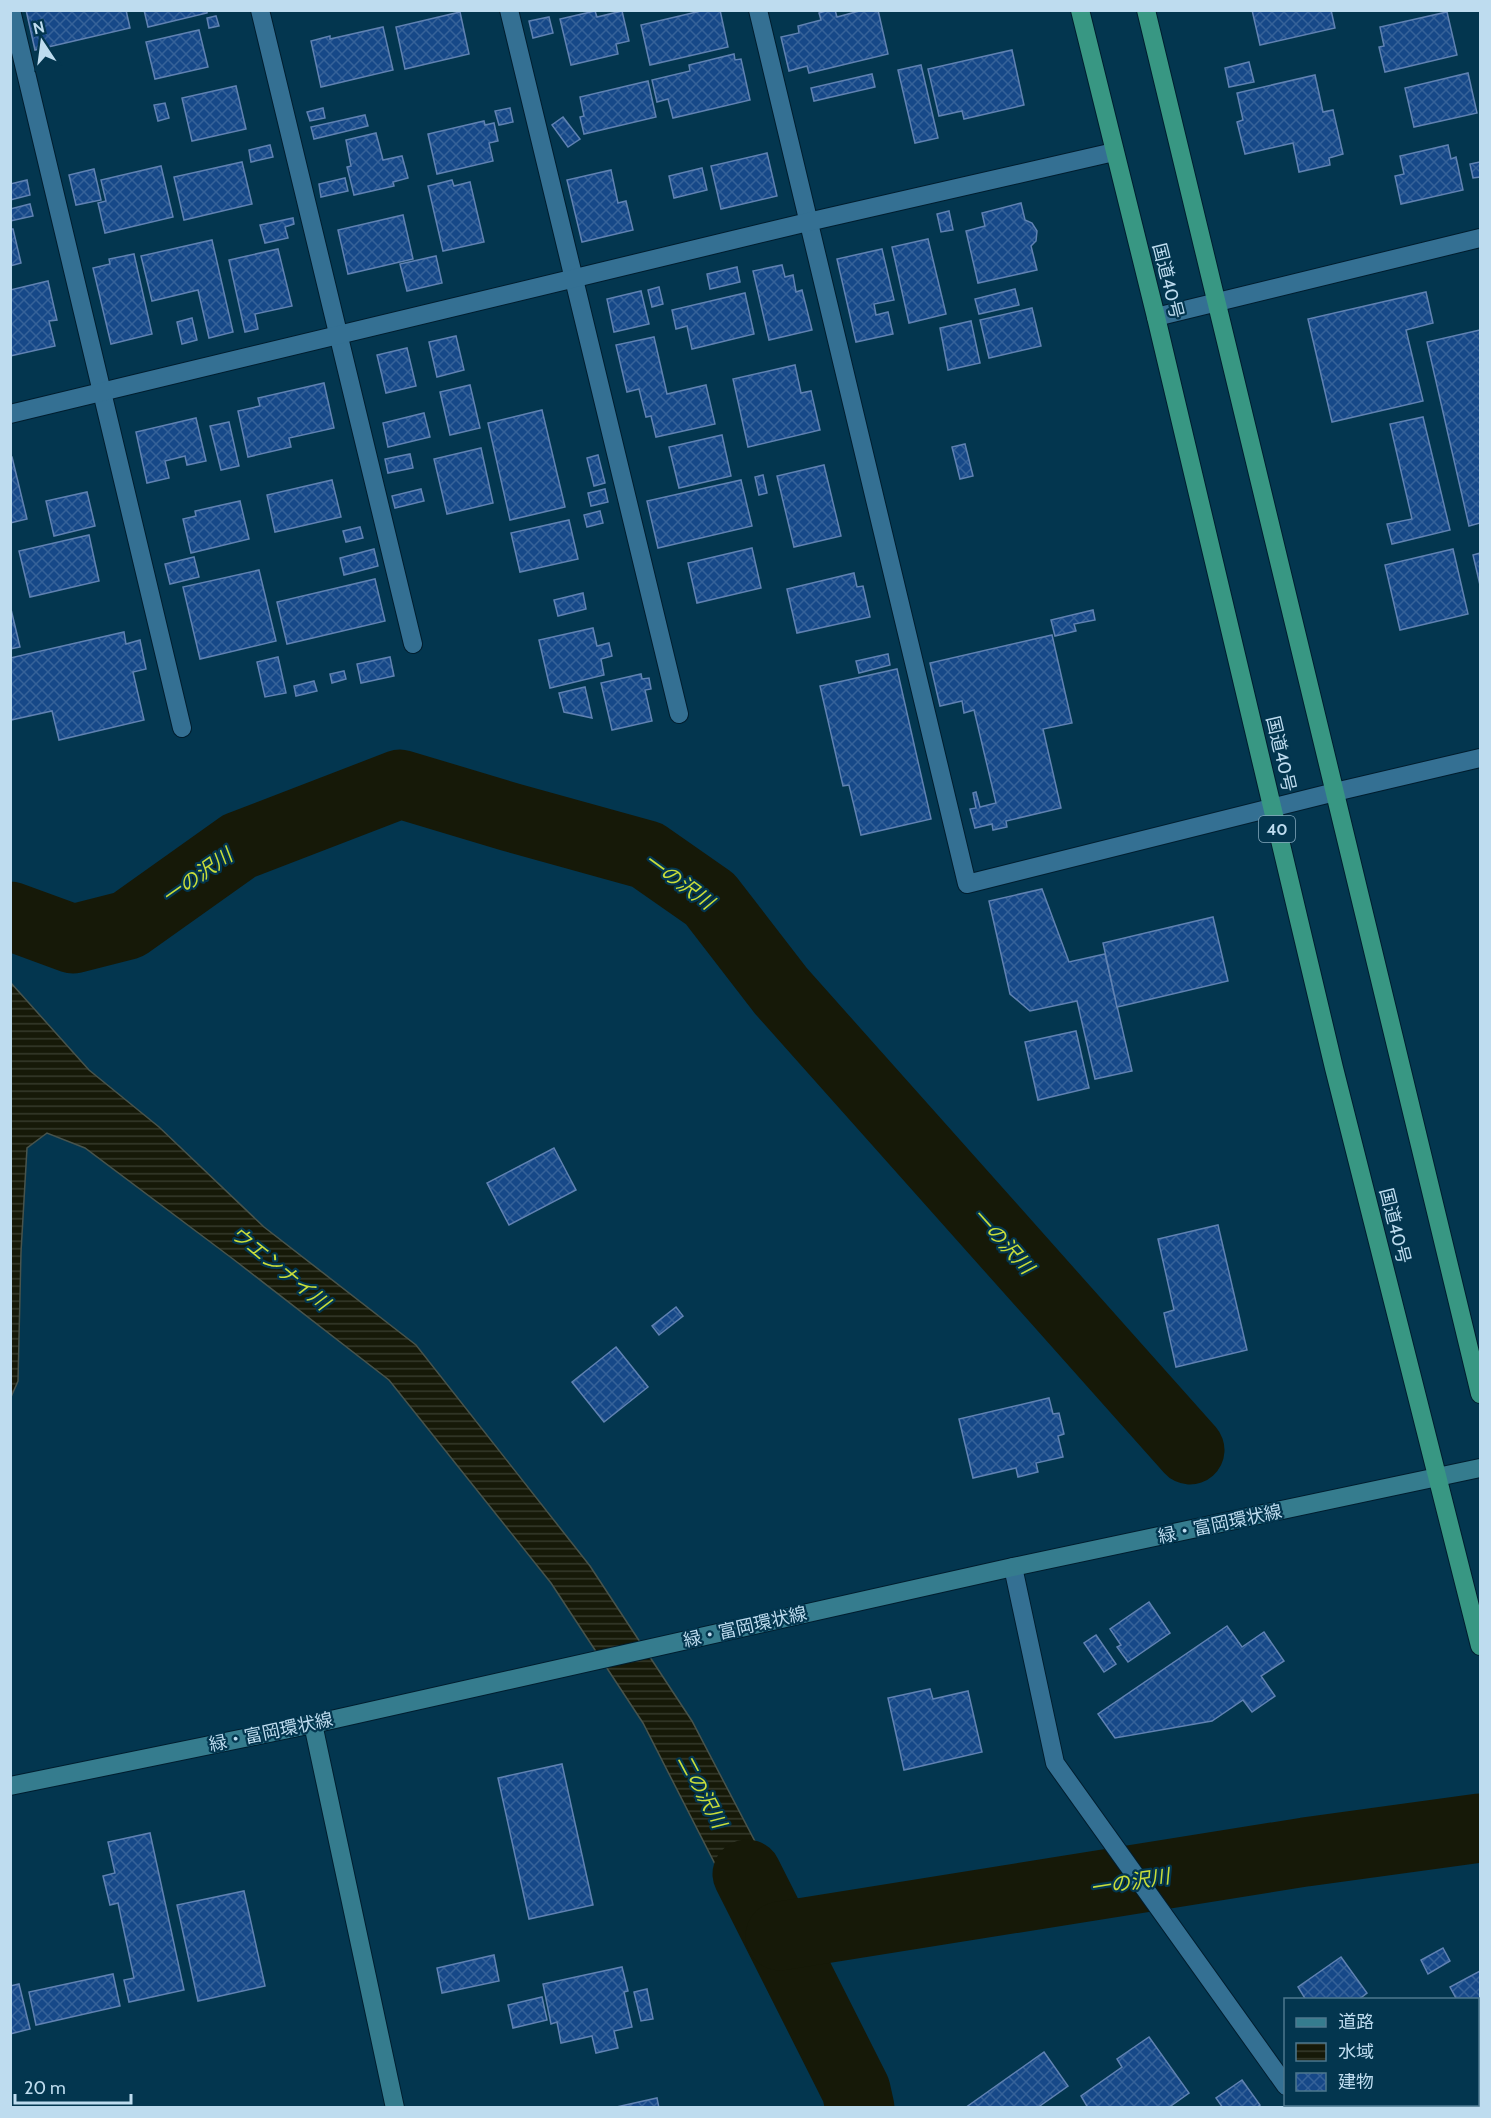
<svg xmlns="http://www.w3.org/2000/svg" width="1491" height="2118" viewBox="0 0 1491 2118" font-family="Cabin,'Noto Sans JP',sans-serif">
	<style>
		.water { fill: url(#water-rules); stroke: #48544d; stroke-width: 1.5 }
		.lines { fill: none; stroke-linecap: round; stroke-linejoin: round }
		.river { stroke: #161908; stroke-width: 69 }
		.building { fill: url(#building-cross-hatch); stroke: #6082b2; stroke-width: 1.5 }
		.street-casing { stroke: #001d2e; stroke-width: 20 }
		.secondary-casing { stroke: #001d2e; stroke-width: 20 }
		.highway-casing { stroke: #001d2e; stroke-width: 20 }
		.street { stroke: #347093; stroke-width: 18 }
		.secondary { stroke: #357c8e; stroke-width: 18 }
		.highway { stroke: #389783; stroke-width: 18 }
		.labels { text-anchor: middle; stroke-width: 4.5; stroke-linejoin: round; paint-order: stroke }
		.shield { fill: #03364f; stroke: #86aabf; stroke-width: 1.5 }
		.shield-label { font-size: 16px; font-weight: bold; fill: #bedcef }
		.street-label { font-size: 18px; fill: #bedcef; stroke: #03364f }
		.water-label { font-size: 20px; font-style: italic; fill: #c9dd3a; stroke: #03364f }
	</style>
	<defs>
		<pattern id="water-rules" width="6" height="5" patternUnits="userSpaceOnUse" patternTransform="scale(1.5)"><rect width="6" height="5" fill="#161908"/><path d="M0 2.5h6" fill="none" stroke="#363a2c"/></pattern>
		<pattern id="building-cross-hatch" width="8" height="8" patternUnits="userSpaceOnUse" patternTransform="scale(1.5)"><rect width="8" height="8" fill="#164888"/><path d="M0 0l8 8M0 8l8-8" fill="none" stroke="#366299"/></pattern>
	</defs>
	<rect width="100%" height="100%" fill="#03364f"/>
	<polygon class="water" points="11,983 89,1070 159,1127 264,1227 416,1345 590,1566 692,1721 814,1954 764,1960 643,1723 551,1583 389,1380 233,1259 85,1148 47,1133 27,1148 21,1252 18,1381 11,1397"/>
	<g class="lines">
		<g class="river">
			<polyline points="10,916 73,939 128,925 239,846 400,784 510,817 647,855 710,899 781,991 1190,1450"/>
			<polyline points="747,1874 856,2090 860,2108"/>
			<polyline points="780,1936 1305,1852 1480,1828"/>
		</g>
	</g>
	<g class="building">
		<polygon points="26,10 126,10 130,28 35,50"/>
		<polygon points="144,10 207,10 207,13 148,27"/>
		<polygon points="705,10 720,10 728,47 650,65 641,25"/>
		<polygon points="829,10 835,10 837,17 863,10 878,10 888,54 809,73 807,66 789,71 781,37 799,33 798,26 821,20 819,13"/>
		<polygon points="1252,10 1331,10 1335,28 1260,45"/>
		<polygon points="595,11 597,17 622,11 629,41 616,44 618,54 571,65 560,19"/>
		<polygon points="460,12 469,54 405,69 396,27"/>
		<polygon points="1447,12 1457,55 1385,72 1379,47 1384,46 1380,27"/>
		<polygon points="216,16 219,26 209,28 207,18"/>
		<polygon points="549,17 553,33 533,38 529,21"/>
		<polygon points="383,27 393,70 321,87 311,41 330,36 330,39"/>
		<polygon points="199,30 208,67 155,79 146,42"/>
		<polygon points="1012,50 1024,105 964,119 962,111 939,116 928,69"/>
		<polygon points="734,54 735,60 741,59 750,100 673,118 668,99 657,102 652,80 690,71 689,65"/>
		<polygon points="1249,62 1254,82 1229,87 1225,68"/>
		<polygon points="921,65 938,138 915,143 898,70"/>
		<polygon points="1468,73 1477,113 1414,127 1405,88"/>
		<polygon points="872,74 875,87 814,101 811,88"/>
		<polygon points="1315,75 1323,112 1333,110 1343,154 1329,158 1330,165 1299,172 1293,143 1245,154 1237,122 1243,120 1237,93"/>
		<polygon points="648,81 656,117 584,134 580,117 584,116 580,97"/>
		<polygon points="236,86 246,129 192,141 182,98"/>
		<polygon points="165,103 169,118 158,121 154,105"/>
		<polygon points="323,108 325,118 310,121 307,112"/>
		<polygon points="510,108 513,122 499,125 495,111"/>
		<polygon points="365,115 368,126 314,139 311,127"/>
		<polygon points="563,117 580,139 568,147 552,125"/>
		<polygon points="484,121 485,125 494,123 498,141 489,143 493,161 437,174 428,134"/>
		<polygon points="376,133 383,160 402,156 408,178 393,182 394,186 354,195 347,167 351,166 346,140"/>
		<polygon points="270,145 273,157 251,162 249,150"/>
		<polygon points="1448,145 1451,159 1456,157 1463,190 1401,204 1395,176 1404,174 1400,156"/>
		<polygon points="767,153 777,196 721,209 711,166"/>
		<polygon points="242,162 252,204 184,220 174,177"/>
		<polygon points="1480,162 1480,177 1473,178 1470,164"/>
		<polygon points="161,166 173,217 105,233 98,203 106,201 101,180"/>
		<polygon points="702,168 707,190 674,198 669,176"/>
		<polygon points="94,169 101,200 76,205 69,175"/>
		<polygon points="611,170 618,203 626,201 633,230 582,242 567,180"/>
		<polygon points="345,178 348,191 321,197 319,184"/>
		<polygon points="27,180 30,195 10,200 10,184"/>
		<polygon points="452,180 454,186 470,182 484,242 443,251 428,186"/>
		<polygon points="1021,203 1025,220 1032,223 1037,231 1036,241 1031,246 1037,270 978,283 966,231 985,226 982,213"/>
		<polygon points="30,204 33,216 10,221 10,209"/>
		<polygon points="949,211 953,230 941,232 937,214"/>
		<polygon points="403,215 413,259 348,274 338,230"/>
		<polygon points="293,218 294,224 285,227 288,238 265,243 260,225"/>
		<polygon points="10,229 13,229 21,263 10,266"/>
		<polygon points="928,239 946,314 909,323 892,247"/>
		<polygon points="212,240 233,332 209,338 198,290 152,301 141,256"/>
		<polygon points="278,249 292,306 255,314 258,329 245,332 229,260"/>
		<polygon points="882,249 894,300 874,304 876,315 888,312 893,334 856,342 837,259"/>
		<polygon points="134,254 152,334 111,344 93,268 110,264 109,259"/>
		<polygon points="436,256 442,283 407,291 400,264"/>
		<polygon points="782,265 785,277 793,275 796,292 802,290 812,330 769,340 753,271"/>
		<polygon points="737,267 740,282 710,289 707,274"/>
		<polygon points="48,281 57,320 49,321 55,346 10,356 10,290"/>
		<polygon points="659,287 663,304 652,307 648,290"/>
		<polygon points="1015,289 1019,305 979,314 975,299"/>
		<polygon points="641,291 649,324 614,332 607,299"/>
		<polygon points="1426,292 1433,323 1406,330 1423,401 1332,422 1308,319"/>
		<polygon points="745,293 754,334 692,349 687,326 676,329 672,310"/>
		<polygon points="1032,308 1041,346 989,358 980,320"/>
		<polygon points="192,318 197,340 182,344 177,322"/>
		<polygon points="971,321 980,363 948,370 940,328"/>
		<polygon points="1480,330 1480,523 1469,526 1427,342"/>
		<polygon points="456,336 464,370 437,377 429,342"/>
		<polygon points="654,337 667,394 706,385 715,424 656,437 651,416 646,417 639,389 627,392 616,345"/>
		<polygon points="407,348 416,386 386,393 377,355"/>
		<polygon points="795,365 801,393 811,391 820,430 748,447 733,379"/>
		<polygon points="324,383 334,428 289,438 291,447 248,457 238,411 260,406 258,398"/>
		<polygon points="470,385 480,428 450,435 440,392"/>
		<polygon points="542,410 565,507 510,520 488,423"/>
		<polygon points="424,413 430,437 388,447 383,423"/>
		<polygon points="1423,417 1450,530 1392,544 1387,524 1412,519 1390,424"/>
		<polygon points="196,418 206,461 187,465 185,456 165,461 169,478 147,483 136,432"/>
		<polygon points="229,422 239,466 221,470 210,426"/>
		<polygon points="722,435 731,476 679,488 669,447"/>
		<polygon points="965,444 973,476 960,479 952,447"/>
		<polygon points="481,448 493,503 447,514 434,459"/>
		<polygon points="410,454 413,468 388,473 385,459"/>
		<polygon points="598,455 605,483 594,486 587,458"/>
		<polygon points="10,457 12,457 27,519 10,523"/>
		<polygon points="824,465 841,536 794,547 777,476"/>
		<polygon points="763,475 767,493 759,495 755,477"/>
		<polygon points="332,480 341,517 275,532 267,495"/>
		<polygon points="741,480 752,526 658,548 647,501"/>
		<polygon points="421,489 424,501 395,508 392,496"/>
		<polygon points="605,489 608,502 591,506 588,493"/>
		<polygon points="87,492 95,526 54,536 46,501"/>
		<polygon points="240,501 249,539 191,553 183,519 196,516 195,511"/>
		<polygon points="600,511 603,523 587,527 584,515"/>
		<polygon points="569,520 578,559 520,572 511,533"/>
		<polygon points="360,527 363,538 346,542 343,531"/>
		<polygon points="89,535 99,581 30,597 19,551"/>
		<polygon points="752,548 761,588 697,603 688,563"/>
		<polygon points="374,549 378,566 344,575 340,558"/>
		<polygon points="1453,549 1468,614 1400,630 1385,565"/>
		<polygon points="1480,553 1480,585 1473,555"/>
		<polygon points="194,557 199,577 170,584 165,564"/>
		<polygon points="259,570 276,641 200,659 183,587"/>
		<polygon points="854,573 857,587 863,586 870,617 797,633 787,589"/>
		<polygon points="375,579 385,621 287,644 277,602"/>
		<polygon points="583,593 586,609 558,616 554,600"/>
		<polygon points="10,605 20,647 10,649"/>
		<polygon points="1093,610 1095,620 1074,624 1076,631 1055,636 1051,620"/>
		<polygon points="593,628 597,646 609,643 612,656 601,659 604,675 550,688 539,640"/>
		<polygon points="124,632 126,644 140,640 146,669 133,672 144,720 59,740 52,711 11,720 10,658"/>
		<polygon points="1052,635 1072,723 1043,729 1061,808 1006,821 1007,827 993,830 992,824 975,828 970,809 976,808 973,793 976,792 980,807 996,803 974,710 964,713 962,701 940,706 930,663"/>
		<polygon points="888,654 890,665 859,673 856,661"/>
		<polygon points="278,657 286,693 265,697 257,662"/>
		<polygon points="390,657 394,676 361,683 357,664"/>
		<polygon points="897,669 931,819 861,835 849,785 843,786 820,686"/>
		<polygon points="344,671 346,679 332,683 330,674"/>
		<polygon points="641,674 642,679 649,678 651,689 645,690 652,721 612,730 601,683"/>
		<polygon points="314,681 317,691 296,696 294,686"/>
		<polygon points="585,687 592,718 564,712 559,693"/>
		<polygon points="1042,889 1069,962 1105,954 1132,1071 1095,1079 1077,1001 1030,1011 1010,994 989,901"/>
		<polygon points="1213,917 1228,981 1117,1007 1103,943"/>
		<polygon points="1076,1031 1089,1088 1038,1100 1025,1042"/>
		<polygon points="554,1148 576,1190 509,1225 487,1183"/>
		<polygon points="1218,1225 1247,1350 1176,1367 1164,1313 1174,1310 1158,1239"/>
		<polygon points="676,1307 683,1316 659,1335 652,1326"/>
		<polygon points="616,1347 648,1387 604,1422 572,1382"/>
		<polygon points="1049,1398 1053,1414 1059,1413 1064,1434 1058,1436 1063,1457 1036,1463 1038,1472 1018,1477 1016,1468 973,1478 959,1419"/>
		<polygon points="1149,1602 1170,1633 1128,1662 1117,1647 1121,1645 1110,1629"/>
		<polygon points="1227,1626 1242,1647 1264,1632 1284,1661 1261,1676 1275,1696 1252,1712 1243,1700 1212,1721 1115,1738 1098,1714"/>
		<polygon points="1096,1635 1116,1664 1104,1672 1084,1643"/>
		<polygon points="930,1689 933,1699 968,1691 982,1752 904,1770 888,1698"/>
		<polygon points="562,1764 593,1905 529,1919 498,1778"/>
		<polygon points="150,1833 184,1990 129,2002 124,1980 134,1978 118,1903 110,1905 103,1876 115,1873 108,1842"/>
		<polygon points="244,1891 265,1986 198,2001 177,1905"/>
		<polygon points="1443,1948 1450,1961 1428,1974 1421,1960"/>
		<polygon points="494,1955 499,1981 442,1993 437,1968"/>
		<polygon points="1341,1957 1367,1993 1358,2000 1306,2000 1298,1987"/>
		<polygon points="622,1967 628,1991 624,1992 632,2027 614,2031 618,2048 596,2053 592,2036 561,2043 557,2022 551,2024 543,1984"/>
		<polygon points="1480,1971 1480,2044 1478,2039 1478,2000 1457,2000 1450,1987"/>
		<polygon points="113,1974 120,2006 36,2025 29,1992"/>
		<polygon points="19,1984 30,2029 10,2034 10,1986"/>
		<polygon points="647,1989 653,2019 641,2021 634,1992"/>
		<polygon points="542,1997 547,2020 513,2028 508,2005"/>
		<polygon points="1149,2037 1189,2093 1168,2108 1088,2108 1081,2096 1122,2067 1117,2059"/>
		<polygon points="1044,2052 1068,2086 1037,2108 965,2108"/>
		<polygon points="1242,2080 1260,2105 1256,2108 1223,2108 1216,2098"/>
		<polygon points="657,2098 659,2108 612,2108"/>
		<polygon points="1346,2104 1392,2104 1393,2107 1397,2104 1447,2104 1450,2108 1349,2108"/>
	</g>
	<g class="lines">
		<g class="street-casing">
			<g id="street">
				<polyline points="11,10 182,728"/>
				<polyline points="260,10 413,644"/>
				<polyline points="509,10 679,714"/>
				<polyline points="758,10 967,884 1335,792 1480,758"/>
				<polyline points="1156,317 1480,238"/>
				<polyline points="10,414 808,222 1114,152"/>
				<polyline points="1013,1567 1055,1763 1286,2086"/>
				<polyline points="1299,2104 1301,2108"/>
			</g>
		</g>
		<g class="secondary-casing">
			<g id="secondary">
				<polyline points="313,1724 395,2108"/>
				<polyline points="10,1786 313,1724 1013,1567 1480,1468"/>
			</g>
		</g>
		<g class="highway-casing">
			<g id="highway">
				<polyline points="1080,10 1156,317 1334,1068 1480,1646"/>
				<polyline points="1146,10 1480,1394"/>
			</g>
		</g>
		<use href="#street" class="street"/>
		<use href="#secondary" class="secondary"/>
		<use href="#highway" class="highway"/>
	</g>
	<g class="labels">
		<rect class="shield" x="1259" y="816" width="36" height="26" rx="4.5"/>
		<g class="shield-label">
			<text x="1277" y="835">40</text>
		</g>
		<g class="street-label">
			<text transform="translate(1168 281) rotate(76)" y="6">国道40号</text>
			<text transform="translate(1281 754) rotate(77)" y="6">国道40号</text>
			<text transform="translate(1395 1226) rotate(76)" y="6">国道40号</text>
			<text transform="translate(1220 1524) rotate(-12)" y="6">緑・富岡環状線</text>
			<text transform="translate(745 1627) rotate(-13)" y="6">緑・富岡環状線</text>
			<text transform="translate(271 1732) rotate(-12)" y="6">緑・富岡環状線</text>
		</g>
		<g class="water-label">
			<text transform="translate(197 876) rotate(-35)" y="7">一の沢川</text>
			<text transform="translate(679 881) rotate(36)" y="7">一の沢川</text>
			<text transform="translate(1003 1241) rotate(48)" y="7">一の沢川</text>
			<text transform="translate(280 1268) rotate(39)" y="7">ウエンナイ川</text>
			<text transform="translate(702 1791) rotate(62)" y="7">二の沢川</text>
			<text transform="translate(1130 1882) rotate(-9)" y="7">一の沢川</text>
		</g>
	</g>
	<rect width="1491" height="2118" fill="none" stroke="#bedcef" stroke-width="24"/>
	<rect x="1284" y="1998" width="195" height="108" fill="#03364f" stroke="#4e788f" stroke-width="1.5"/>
	<rect x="1296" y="2018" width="30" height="9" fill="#357c8e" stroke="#4e788f" stroke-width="1.5"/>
	<text x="1338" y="2028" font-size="18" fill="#bedcef">道路</text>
	<rect x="1296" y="2043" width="30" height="18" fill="url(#water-rules)" stroke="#4e788f" stroke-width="1.5"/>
	<text x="1338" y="2058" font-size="18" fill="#bedcef">水域</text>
	<rect x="1296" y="2073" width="30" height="18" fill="url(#building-cross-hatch)" stroke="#4e788f" stroke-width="1.5"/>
	<text x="1338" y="2088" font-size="18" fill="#bedcef">建物</text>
	<g transform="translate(42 42) rotate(347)" stroke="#03364f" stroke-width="4.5" paint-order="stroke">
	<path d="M0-4.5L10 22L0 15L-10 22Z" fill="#bedcef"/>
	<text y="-9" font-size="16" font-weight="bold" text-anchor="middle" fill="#bedcef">N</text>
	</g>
	<path d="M15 2094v9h116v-9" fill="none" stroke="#bedcef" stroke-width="3"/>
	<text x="24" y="2094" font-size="18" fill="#bedcef" stroke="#03364f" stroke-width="4.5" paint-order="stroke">20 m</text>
</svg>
